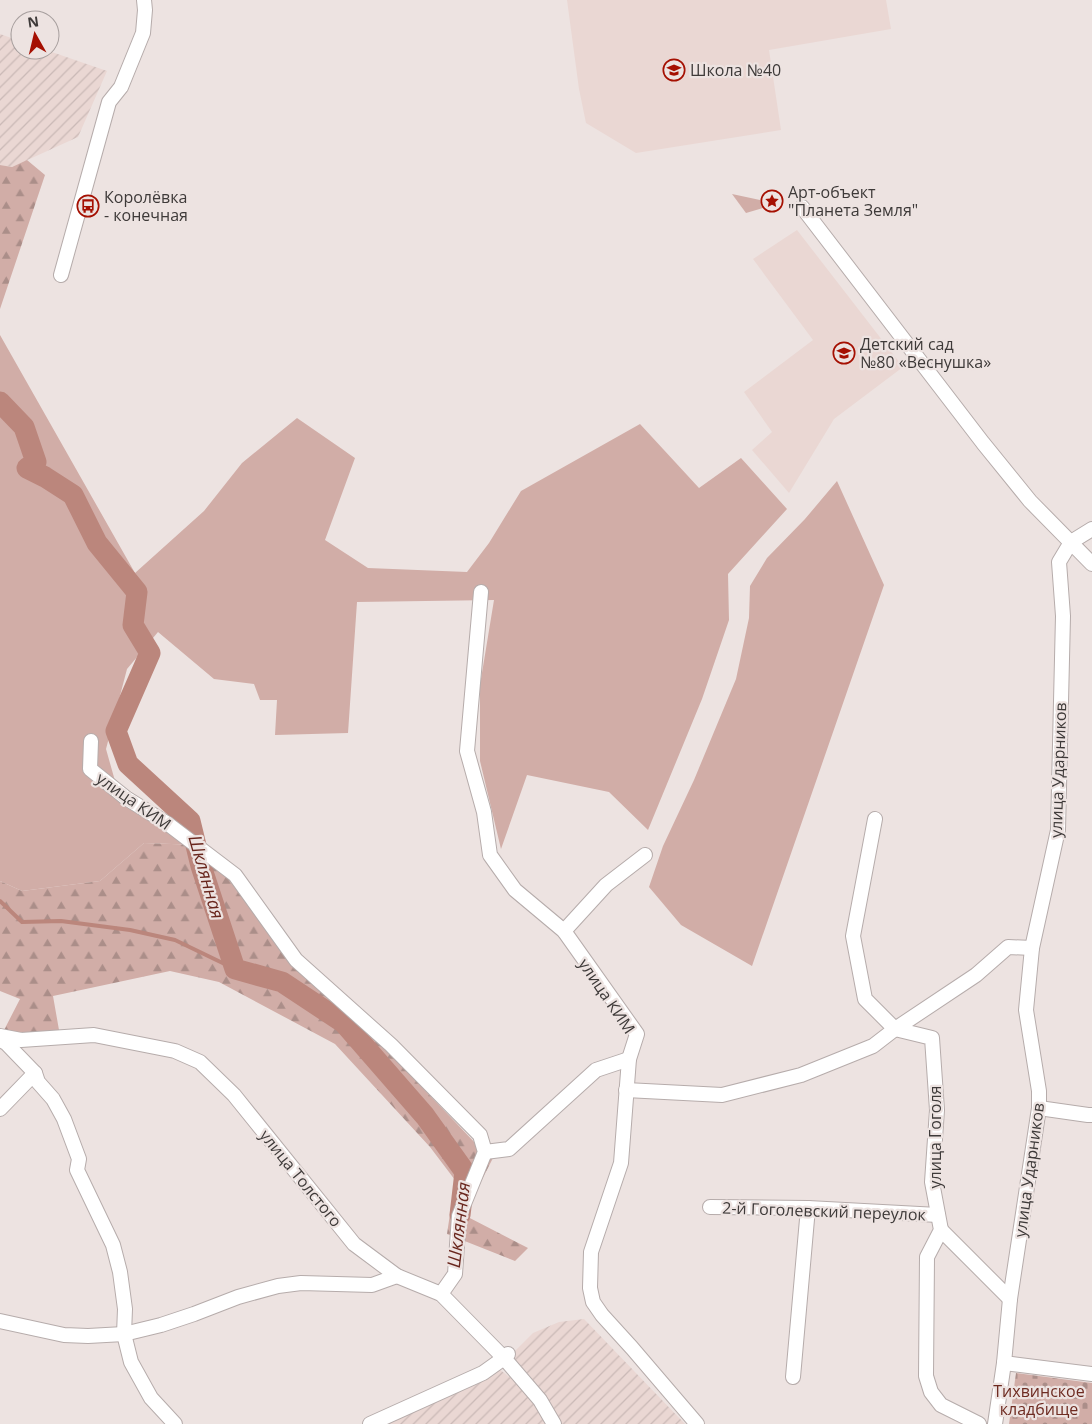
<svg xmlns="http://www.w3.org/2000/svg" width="1092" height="1424" viewBox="0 0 1092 1424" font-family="'Open Sans',sans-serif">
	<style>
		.built { fill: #ead7d3 }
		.industrial { fill: url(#industrial-furrows) }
		.grass { fill: #d1ada7 }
		.forest { fill: url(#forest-firs) }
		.cemetery { fill: url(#cemetery-stones) }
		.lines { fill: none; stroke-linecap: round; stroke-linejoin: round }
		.stream { stroke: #bb867c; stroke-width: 4 }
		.river { stroke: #bb867c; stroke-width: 21 }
		.minor-casing { stroke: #b6acab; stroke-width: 16 }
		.minor { stroke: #fff; stroke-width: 14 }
		.labels { text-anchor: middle; stroke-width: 4.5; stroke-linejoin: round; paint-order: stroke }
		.poi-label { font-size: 16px; fill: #3e3a39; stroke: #ede3e1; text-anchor: start }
		.street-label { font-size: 16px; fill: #3e3a39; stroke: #ede3e1 }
		.park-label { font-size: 16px; fill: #6e2b21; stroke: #ede3e1 }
		.water-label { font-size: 18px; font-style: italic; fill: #69261d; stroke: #ede3e1 }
	</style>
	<defs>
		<pattern id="industrial-furrows" width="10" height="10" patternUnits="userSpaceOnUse" patternTransform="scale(1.25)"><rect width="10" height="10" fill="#ead7d3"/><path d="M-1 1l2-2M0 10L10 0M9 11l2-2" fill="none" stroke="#cab9b6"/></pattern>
		<pattern id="forest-firs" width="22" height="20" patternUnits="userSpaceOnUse" patternTransform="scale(1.25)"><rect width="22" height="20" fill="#d1ada7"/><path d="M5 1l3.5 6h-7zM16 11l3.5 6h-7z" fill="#ab8e89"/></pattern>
		<pattern id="cemetery-stones" width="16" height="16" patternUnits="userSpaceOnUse" patternTransform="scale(1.25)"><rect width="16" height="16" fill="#d1ada7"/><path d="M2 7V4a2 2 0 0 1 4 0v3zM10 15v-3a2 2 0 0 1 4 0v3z" fill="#ab8e89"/></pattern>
	</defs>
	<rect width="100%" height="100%" fill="#ede3e1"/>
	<g class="built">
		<polygon points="567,0 886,0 891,29 769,50 781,130 636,153 586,123 579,89"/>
		<polygon points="797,230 903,367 834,419 789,493 752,450 772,432 744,392 813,340 753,259"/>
	</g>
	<g class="industrial">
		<polygon points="0,34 20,41 20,50 46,50 107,71 78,137 12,167 0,165"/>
		<polygon points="584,1319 685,1424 560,1424 531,1377 511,1355 533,1333 559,1322"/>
		<polygon points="499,1369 521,1386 550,1424 388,1424"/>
	</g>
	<g class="grass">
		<polygon points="732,194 760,200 763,208 746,213"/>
		<polygon points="0,335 135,573 204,511 242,463 297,418 355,458 325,540 368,568 467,572 489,543 521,491 640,424 699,488 741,458 787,509 728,574 729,620 702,699 648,830 609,792 527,775 501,849 480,761 480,685 494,600 357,602 348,733 275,735 277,700 260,700 254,684 214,679 158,632 127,669 106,749 117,788 199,845 144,843 100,881 22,891 0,881"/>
		<polygon points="837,481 884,585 752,966 681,925 649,887 663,846 694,780 736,679 749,618 750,586 767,558 805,519"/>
	</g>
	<g class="forest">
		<polygon points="27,160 45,175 0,309 0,165 12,167"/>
		<polygon points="144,843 199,845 282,940 478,1146 493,1158 464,1215 528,1248 515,1261 447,1234 455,1180 430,1147 335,1044 219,982 170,971 53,996 59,1030 1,1036 20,999 0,991 0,881 22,891 100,881"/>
	</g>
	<polygon class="cemetery" points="1016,1373 1092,1383 1092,1424 1009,1424"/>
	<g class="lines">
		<polyline class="stream" points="0,901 22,922 61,921 130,930 175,940 235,969"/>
		<polyline class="river" points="0,402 24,427 36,462 27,468 45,477 73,495 97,543 137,592 133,625 150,653 116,731 128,764 190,821 201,866 235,969 282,982 344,1023 425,1116 465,1172 460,1215"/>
		<g class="minor-casing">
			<g id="minor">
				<polyline points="802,207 983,443 1030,501 1092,564"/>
				<polyline points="61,275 109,102 121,87 143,33 145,10 144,0"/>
				<polyline points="481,592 467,751 484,812 490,855 515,890 564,931 637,1034 629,1059 621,1163 591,1252 590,1288 593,1302 602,1315 632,1348 697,1424"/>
				<polyline points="91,741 90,769 126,798 168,824 235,875 296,960 391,1045 480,1135 485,1152 459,1216 455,1274 441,1294"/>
				<polyline points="875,819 853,936 865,999 895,1029 932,1038 937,1110 932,1182 941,1230 927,1257 926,1376 931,1392 941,1405 979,1424"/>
				<polyline points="564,931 606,885 645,855"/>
				<polyline points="0,1036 21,1040 94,1035 175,1051 200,1062 234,1095 354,1244 397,1276 441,1294 504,1358 540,1400 554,1424"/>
				<polyline points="0,1040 6,1043 35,1073"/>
				<polyline points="626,1090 722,1095 801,1075 873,1046 895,1029 976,975 1008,947 1032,948"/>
				<polyline points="1039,1108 1088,1115 1092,1115"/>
				<polyline points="0,1109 35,1073 38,1082 53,1099 64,1119 79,1159 77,1170 113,1245 120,1272 125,1309 124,1334 131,1362 151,1398 175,1424"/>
				<polyline points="485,1152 509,1149 596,1070 629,1059"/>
				<polyline points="710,1207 808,1208 938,1215"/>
				<polyline points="941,1230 1010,1299"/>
				<polyline points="0,1321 64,1335 88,1336 124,1334 161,1325 194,1314 238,1297 278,1286 301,1283 372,1285 397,1276"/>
				<polyline points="1004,1363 1092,1374"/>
				<polyline points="793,1377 808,1208"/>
				<polyline points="370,1424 483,1373 504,1358 508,1354"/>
				<polyline points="995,1424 1004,1363 1010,1299 1039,1108 1039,1091 1026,1010 1032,948 1058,830 1063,616 1059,562 1071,542 1092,529"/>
			</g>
		</g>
		<use href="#minor" class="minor"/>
	</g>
	<defs>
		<g id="school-ring" transform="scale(1.125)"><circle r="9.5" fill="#ede3e1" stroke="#a51002" stroke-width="1.5"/><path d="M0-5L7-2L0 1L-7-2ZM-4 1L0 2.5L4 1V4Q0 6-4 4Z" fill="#a51002"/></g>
		<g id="sight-ring" transform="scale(1.125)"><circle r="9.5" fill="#ede3e1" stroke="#a51002" stroke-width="1.5"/><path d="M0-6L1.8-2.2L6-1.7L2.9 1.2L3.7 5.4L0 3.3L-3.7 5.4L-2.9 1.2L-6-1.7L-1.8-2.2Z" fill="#a51002"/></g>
		<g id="bus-ring" transform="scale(1.125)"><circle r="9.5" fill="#ede3e1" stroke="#a51002" stroke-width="1.5"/><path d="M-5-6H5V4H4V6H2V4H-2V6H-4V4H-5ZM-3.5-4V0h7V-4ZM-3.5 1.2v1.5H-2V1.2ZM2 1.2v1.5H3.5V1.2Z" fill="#a51002"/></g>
	</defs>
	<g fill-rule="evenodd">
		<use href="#school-ring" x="674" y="70"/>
		<use href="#sight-ring" x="772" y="201"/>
		<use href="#bus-ring" x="88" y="206"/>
		<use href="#school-ring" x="844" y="353"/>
	</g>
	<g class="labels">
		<g class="poi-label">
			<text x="690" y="76">Школа №40</text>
			<text x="788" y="198">Арт-объект<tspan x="788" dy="18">"Планета Земля"</tspan></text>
			<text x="104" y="203">Королёвка<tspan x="104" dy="18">- конечная</tspan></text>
			<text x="860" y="350">Детский сад<tspan x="860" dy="18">№80 «Веснушка»</tspan></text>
		</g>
		<g class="street-label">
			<text transform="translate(1058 770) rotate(-88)" y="6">улица Ударников</text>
			<text transform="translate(134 801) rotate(35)" y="6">улица КИМ</text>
			<text transform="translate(607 996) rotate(56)" y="6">улица КИМ</text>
			<text transform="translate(935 1137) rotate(-90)" y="6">улица Гоголя</text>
			<text transform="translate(1029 1170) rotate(-82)" y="6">улица Ударников</text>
			<text transform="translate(301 1178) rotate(51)" y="6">улица Толстого</text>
			<text transform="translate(824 1211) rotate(2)" y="6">2-й Гоголевский переулок</text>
		</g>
		<g class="park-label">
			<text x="1039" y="1397">Тихвинское<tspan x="1039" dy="18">кладбище</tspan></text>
		</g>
		<g class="water-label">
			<text transform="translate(206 877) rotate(74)" y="6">Шклянная</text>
			<text transform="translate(459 1225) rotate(-83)" y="6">Шклянная</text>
		</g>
	</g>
	<g transform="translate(35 35) rotate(352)"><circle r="24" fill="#ede3e1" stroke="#a79f9e"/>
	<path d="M0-4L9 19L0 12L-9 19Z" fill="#a51002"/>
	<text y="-8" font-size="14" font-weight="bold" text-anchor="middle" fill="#3e3a39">N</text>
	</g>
</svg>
